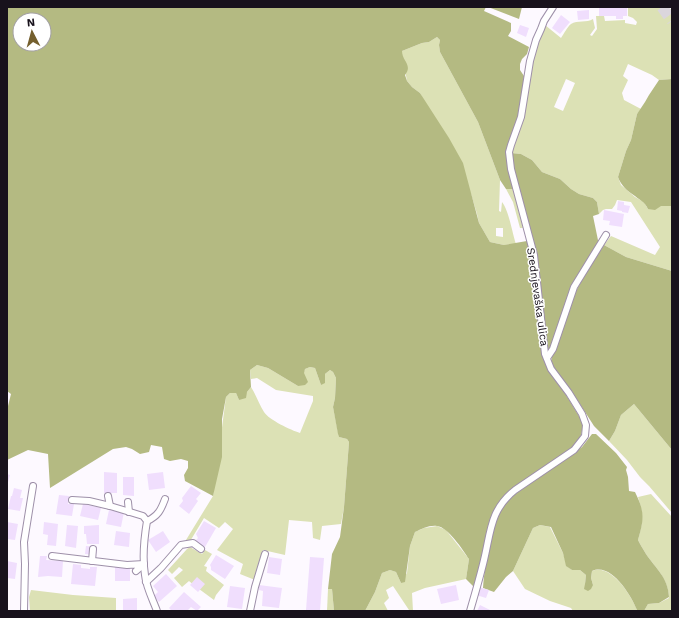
<svg xmlns="http://www.w3.org/2000/svg" width="679" height="618" viewBox="0 0 679 618" font-family="'Work Sans',sans-serif">
	<style>
		.green { fill: #dce1b5; fill-rule: evenodd }
		.forest { fill: #b4ba82; fill-rule: evenodd }
		.building { fill: #f0defd }
		.lines { fill: none; stroke-linecap: round; stroke-linejoin: round }
		.highway-tunnel { stroke: #dbd6dd; stroke-width: 11; stroke-dasharray: 11 5.5; stroke-linecap: butt }
		.street-casing { stroke: #9e90a9; stroke-width: 8 }
		.street { stroke: #fff; stroke-width: 6 }
		.labels { text-anchor: middle; stroke-width: 3; stroke-linejoin: round; paint-order: stroke }
		.street-label { font-size: 11px; fill: #18121c; stroke: #fff }
	</style>
	<rect width="100%" height="100%" fill="#fdf9ff"/>
	<g class="green">
		<path d="M619,7H658L672,9V79L659,80L652,75L628,64L623,76L628,80L622,93L624,100L641,109L637,114L631,140L626,151L618,177L621,185L635,197L642,201L645,204L648,209L660,206H672V271L626,257L604,245L611,236L655,255L660,247L631,202L617,200L615,205L612,209H606L603,210L599,214L597,202L593,198L579,194L571,189L560,179L542,172L532,160L521,154L511,153L530,72L540,36L545,25L561,38C564,34 567,27 571,24C577,20 587,23 593,19L595,28L590,35L592,36L597,29L596,16H604L605,21L625,20V23L636,25L637,22L633,18L628,16V8ZM566,79L575,83L563,111L554,107Z"/>
		<path d="M437,37L440,40L439,45L440,52L478,122L500,180L499,211L501,212L502,202C509,211 512,232 516,244L504,245L490,242L479,223L477,214L471,194L420,93L412,87L407,81L402,55V51L422,43L429,42ZM496,228H503V237L496,236Z"/>
		<polygon points="506,189 513,189 523,228 520,228 513,202"/>
		<path d="M257,365L268,368L298,386L305,369L310,367L315,368L321,385L325,374L330,370L333,372L336,378L335,398L333,407L339,437L347,439L349,442L344,507L341,524L322,526L320,540L313,538L312,522L289,520L285,555L263,550L255,580L240,574L243,564L217,550L233,529L225,522L219,528L204,518L189,543L186,540L213,496L226,397L230,393H236L239,400L247,392L251,387C256,395 259,404 264,412C269,420 291,430 300,433L313,401V396L276,390L257,378L251,379L250,370Z"/>
		<polygon points="634,404 672,450 672,513 649,486 640,477 627,460 609,441 615,431 621,415"/>
		<path d="M651,494L672,517V611H644L648,604L659,603L669,598C668,577 656,569 646,554C643,549 640,544 638,540C643,521 644,516 638,497Z"/>
		<path d="M540,525L550,527L563,553L567,566L572,570H580L586,575L585,584L593,585L591,578L592,571C611,563 631,595 637,610L643,611H573L571,608L550,601L525,589L513,571L533,528Z"/>
		<polygon points="437,526 446,530 469,559 466,579 425,588 412,593 413,611 409,610 393,586 386,590 389,598 384,603 388,611 365,611 375,592 382,573 390,570 396,572 401,583 407,573 410,546 415,532 424,528"/>
		<polygon points="190,547 202,554 205,550 212,554 204,566 207,567 206,571 224,585 216,595 214,600 195,586 189,581 182,587 174,578 183,570 179,567 172,574 168,570 187,549"/>
		<polygon points="328,589 332,589 334,611 327,611"/>
		<polygon points="31,590 73,595 116,598 116,611 30,611 29,597"/>
	</g>
	<g class="forest">
		<path d="M7,7H486L484,11L511,23V31L508,36L529,47L527,54L522,59L520,64V70L524,76L521,104L507,162L510,176L513,189H506L500,180L478,122L440,52L439,45L440,40L437,37L429,42L422,43L402,51C402,61 413,65 405,75L407,81L412,87L420,93L449,138L463,163L479,223L490,242L504,245L527,241L532,259L538,308L552,372L582,421C583,432 581,437 575,447L498,506L477,586H473L466,579L469,559C463,550 448,527 437,526C429,525 422,529 415,532L410,546L405,582L401,583L396,572L390,570L382,573L375,592L365,611H334L332,589H328L332,554L340,537L344,507L349,442L347,439L339,437L338,434L333,407L335,398L336,378L333,372L330,370L325,374V383L321,385L315,368L310,367L305,369L304,373L308,382L305,385L298,386L268,368L257,365L250,370L251,387L247,392L246,398L239,400L236,393H230L226,397L222,419V457L213,496L185,481L184,475L188,468V461L181,459L170,461L164,459L162,447L151,445L149,452L140,454L132,449L126,447L113,449L50,488L48,454L28,450L7,460V410L11,394L7,391ZM20,20H44V44H20Z"/>
		<polygon points="488,7 522,7 519,19"/>
		<path d="M672,79V206H661L655,210L648,209C644,201 641,201 635,196C627,191 621,185 618,177L626,151L631,140L637,114L645,102L649,95L659,80Z"/>
		<polygon points="511,153 521,154 532,160 542,172 560,179 571,189 579,194 593,198 597,202 599,214 593,216 599,245 579,277 551,349 547,351 538,269 534,243 512,166"/>
		<path d="M604,245L626,257L672,271V450L634,404L621,415L615,431L609,441L594,426L578,401L551,363L552,356C560,337 565,316 573,297C582,279 593,262 604,245Z"/>
		<path d="M592,434H596L616,453L627,467L626,470L628,477L629,491L635,492C645,512 644,519 638,540C640,544 643,549 646,554C656,569 668,577 669,597L659,603L648,604L644,611L637,610C631,595 611,562 592,571L591,578L593,585L591,589L588,591L584,589L585,584L586,575L580,570H572L566,566L563,553L551,527L540,525L533,528L513,571L506,577L494,592L483,588C485,564 490,527 502,506C504,503 508,500 511,497L567,458L582,447Z"/>
	</g>
	<g class="building">
		<polygon points="599,7 627,8 627,16 623,16 623,19 616,19 616,16 599,16"/>
		<polygon points="589,10 589,19 578,20 577,11"/>
		<polygon points="561,15 570,22 560,34 552,28"/>
		<polygon points="520,25 529,28 526,37 517,33"/>
		<polygon points="618,201 624,202 624,205 630,206 628,213 622,212 622,211 617,210"/>
		<polygon points="604,210 624,214 622,227 609,225 610,221 603,220"/>
		<polygon points="104,472 117,473 117,493 104,493"/>
		<polygon points="163,472 165,488 149,490 147,474"/>
		<polygon points="7,474 10,475 7,486"/>
		<polygon points="123,477 134,477 134,496 123,495"/>
		<polygon points="191,486 201,493 196,499 198,501 189,514 179,506 183,501 182,498"/>
		<polygon points="14,488 22,490 20,498 23,498 20,511 8,509 11,496 12,496"/>
		<polygon points="59,495 69,496 68,504 74,504 72,516 56,514"/>
		<polygon points="83,504 101,508 98,520 80,516"/>
		<polygon points="109,510 124,512 121,527 106,524"/>
		<polygon points="204,521 216,528 205,547 195,541 198,538 196,534"/>
		<polygon points="7,522 18,524 15,540 7,539"/>
		<polygon points="44,522 58,524 56,546 47,545 48,535 43,534"/>
		<polygon points="67,525 78,526 76,548 65,546"/>
		<polygon points="99,525 99,544 87,544 86,534 84,534 84,526"/>
		<polygon points="116,531 130,533 129,547 114,545"/>
		<polygon points="163,531 170,542 156,552 148,540"/>
		<polygon points="86,546 97,547 96,555 85,554"/>
		<polygon points="216,555 234,566 225,579 211,570 211,567 210,565"/>
		<polygon points="40,556 47,556 46,560 63,561 62,577 48,576 38,577"/>
		<polygon points="269,557 282,559 280,575 267,573"/>
		<polygon points="310,557 324,558 320,611 306,610"/>
		<polygon points="7,561 17,563 15,579 7,578"/>
		<polygon points="73,564 81,565 81,568 90,569 90,567 97,567 95,586 71,584"/>
		<polygon points="115,565 130,567 130,581 115,581"/>
		<polygon points="166,574 177,586 159,602 154,596 158,592 153,586"/>
		<polygon points="197,577 205,584 198,592 190,585"/>
		<polygon points="259,585 282,588 279,608 262,606 263,591 259,590"/>
		<polygon points="456,585 459,600 441,604 437,589"/>
		<polygon points="230,586 245,588 242,609 227,607"/>
		<polygon points="479,587 489,590 486,598 476,595"/>
		<polygon points="184,592 201,607 197,611 191,607 187,611 172,611 169,608"/>
		<polygon points="137,598 137,611 123,611 123,599"/>
		<polygon points="480,605 492,611 477,611"/>
	</g>
	<g class="lines">
		<polyline class="highway-tunnel" points="662,7 672,21"/>
		<g class="street-casing">
			<g id="street">
				<polyline points="547,358 553,349 574,287 606,235"/>
				<polyline points="108,496 110,506"/>
				<path d="M72,500L89,501L110,506L143,516L147,521C144,539 142,557 145,575C146,587 153,600 157,611"/>
				<polyline points="128,502 129,512"/>
				<path d="M147,521C158,516 161,510 165,499"/>
				<polyline points="52,556 127,565 144,564 136,571"/>
				<polyline points="92,561 93,549"/>
				<polyline points="146,582 161,568 181,545 193,543 201,549"/>
				<polyline points="24,611 25,564 24,542 33,486"/>
				<polyline points="250,611 255,587 265,554"/>
				<path d="M470,611C475,594 480,577 484,560C491,531 490,510 515,490L574,450L585,436L586,425L582,414L569,393L551,369L545,354L534,255L511,169L509,152L511,145L521,117L530,61L536,40L541,29L544,21L553,7"/>
			</g>
		</g>
		<use href="#street" class="street"/>
	</g>
	<g class="labels">
		<g class="street-label">
			<text transform="translate(538 297) rotate(82)" y="4">Srednjevaška ulica</text>
		</g>
	</g>
	<rect width="679" height="618" fill="none" stroke="#18121c" stroke-width="16"/>
	<g transform="translate(32 32) rotate(354)"><circle r="19" fill="#ffffff" stroke="#a3a0a4"/>
	<path d="M0-3L7 15L0 10L-7 15Z" fill="#745f2e"/>
	<text y="-6" font-size="11" font-weight="bold" text-anchor="middle" fill="#18121c">N</text>
	</g>
</svg>
